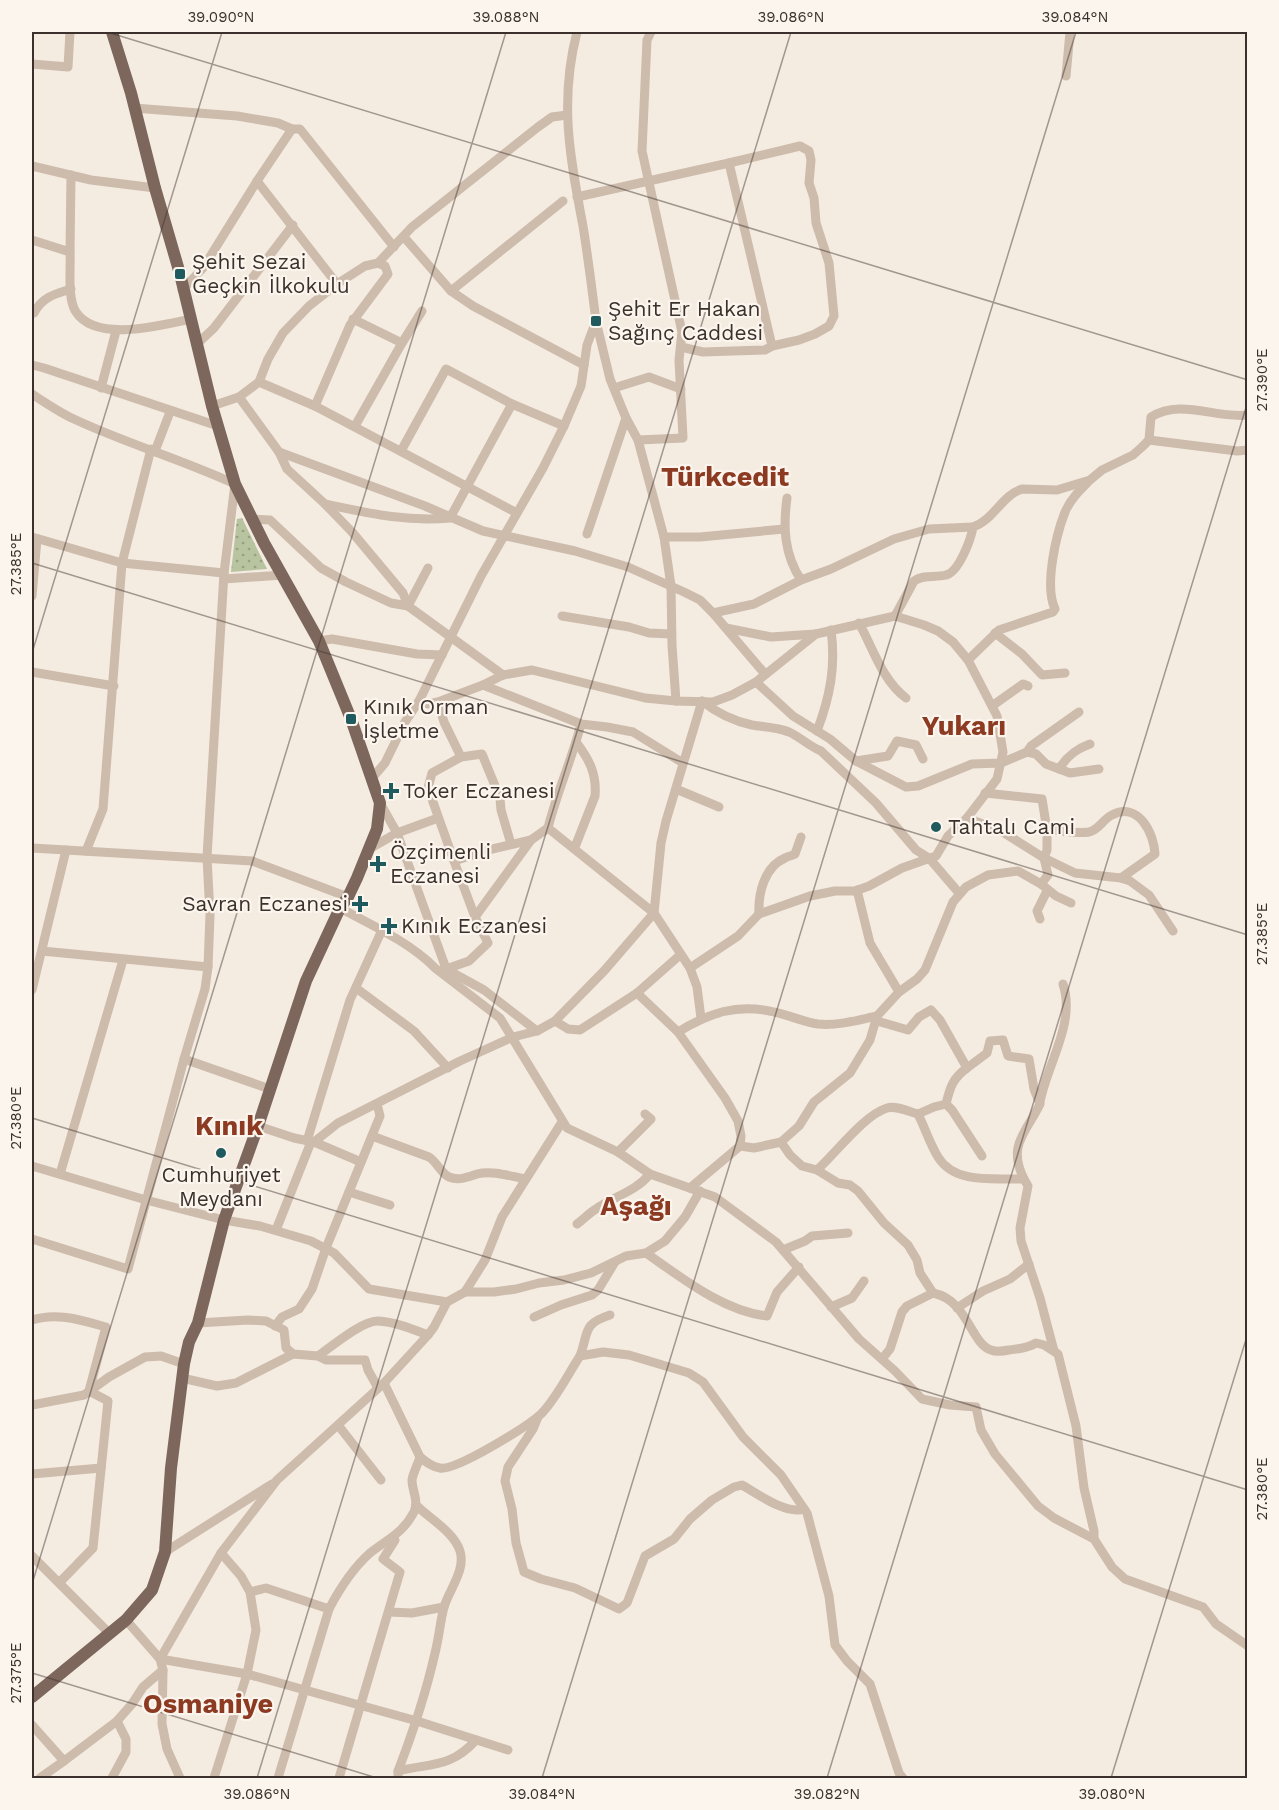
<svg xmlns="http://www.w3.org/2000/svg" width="1279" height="1810" viewBox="0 0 1279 1810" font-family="'Work Sans',sans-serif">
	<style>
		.park { fill: url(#park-dots) }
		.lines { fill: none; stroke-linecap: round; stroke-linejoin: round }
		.minor { stroke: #cdbbac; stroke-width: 9 }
		.major { stroke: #7d675c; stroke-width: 12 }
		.ticks { fill: none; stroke: #3b302b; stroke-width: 1.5; stroke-opacity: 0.45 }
		.poi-dot { fill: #1f5a5e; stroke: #fbf5ee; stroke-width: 2 }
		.labels { text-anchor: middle; stroke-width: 4.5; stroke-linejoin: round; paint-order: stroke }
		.poi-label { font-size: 21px; fill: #3b302b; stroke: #fbf5ee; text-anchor: start }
		.district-label { font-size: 27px; font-weight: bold; fill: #8c3b22; stroke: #fbf5ee }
		.neatline { fill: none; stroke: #3b302b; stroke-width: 2 }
		.ticks-label { font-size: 15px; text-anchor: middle; fill: #3b302b }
	</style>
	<defs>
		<pattern id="park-dots" width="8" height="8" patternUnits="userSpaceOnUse" patternTransform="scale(1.5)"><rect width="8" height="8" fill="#b8c4a0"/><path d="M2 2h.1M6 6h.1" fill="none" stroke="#97a083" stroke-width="1.8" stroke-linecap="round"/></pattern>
	</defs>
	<rect width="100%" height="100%" fill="#f4ebe1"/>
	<polygon class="park" points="242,518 267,569 231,572 237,519"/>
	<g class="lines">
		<g class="minor">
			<polyline points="32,64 68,67 70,32"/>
			<polyline points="1066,76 1070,32"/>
			<polyline points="134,108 237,116 278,123 292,129 300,129 394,247"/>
			<polyline points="729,163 800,146 809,151 811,160 809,183 814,198 816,223 829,263 834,316 829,326 815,334 799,340 772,346"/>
			<polyline points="32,166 91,180 155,188"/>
			<polyline points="257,181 337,284"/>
			<polyline points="577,197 729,163 772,346 765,350 703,352 681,347"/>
			<polyline points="404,237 451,291 473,306 584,365"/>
			<polyline points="32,240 70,252 71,175"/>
			<path d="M70,252C71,268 67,299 76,312C96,343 162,325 191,319"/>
			<polyline points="378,263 412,227 538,127 552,117 567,115"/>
			<polyline points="182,290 203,268 257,181 292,129"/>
			<polyline points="451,291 563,201"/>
			<path d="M34,313C42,297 55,294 71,289"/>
			<polyline points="353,319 402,343"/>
			<polyline points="596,321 610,379 626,418 638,440 664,537 671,586 672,645 676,701"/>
			<polyline points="197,344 214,328 293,225"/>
			<polyline points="32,365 44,368 218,426"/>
			<polyline points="259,382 315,406 517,513"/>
			<polyline points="101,388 116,331"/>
			<polyline points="614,388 649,377 681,389"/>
			<path d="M32,394C46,403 60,413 76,420C128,444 183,460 235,484L224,573L207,857L210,915L208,967L205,989L184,1059L128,1269L32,1239"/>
			<polyline points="239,397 259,382 268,359 283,333 309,306 337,284 365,266 378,263 385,266 388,274 350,325 315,406"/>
			<polyline points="212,406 239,397 279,452 287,469 325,504 352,532 403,593 408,606"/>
			<polyline points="355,426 402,343 422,311"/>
			<polyline points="638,440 683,438 679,360 682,332 642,151 647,40 651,32"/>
			<polyline points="1149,440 1237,451 1248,450"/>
			<polyline points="155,451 170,412"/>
			<polyline points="401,451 446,369 512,404 564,426"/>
			<polyline points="279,452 425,506 483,531 575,551 628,567 684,592 700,600 713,613 765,674"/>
			<path d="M787,498C783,527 784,554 801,580"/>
			<path d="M325,504C368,513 405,522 450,518L512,404"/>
			<polyline points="251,519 270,520 321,568 346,582 391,603 408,606 503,675"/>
			<polyline points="587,534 626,418"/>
			<polyline points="32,537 122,563 224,573"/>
			<polyline points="664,537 700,537 784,529"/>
			<polyline points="224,579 283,575"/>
			<polyline points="32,596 37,539"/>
			<polyline points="408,606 428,568"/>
			<polyline points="713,613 754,604 801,580 831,569 894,539 929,529 973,527"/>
			<polyline points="562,616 629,627 649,633 671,634"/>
			<path d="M895,616L914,581C923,574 935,578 946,575C959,572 971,539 973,527C994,520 1002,495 1022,489L1057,490L1090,480L1102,470L1133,455L1142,447L1149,440L1151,417C1181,398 1215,419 1248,415"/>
			<path d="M859,623C873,648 882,680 906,698"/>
			<polyline points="726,628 771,637 816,634"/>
			<polyline points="995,633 1022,654 1042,675 1065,673"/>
			<polyline points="319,641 332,639 417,654 442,655"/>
			<path d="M968,660L999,630L1053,612L1055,609C1044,586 1056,535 1065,512C1070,500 1079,491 1088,482"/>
			<polyline points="32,672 114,686"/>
			<polyline points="756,682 793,716 830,739 856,761 906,787 918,786 972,764 1001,763 1027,752 1036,754 1046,764 1070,773 1099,769"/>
			<polyline points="483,685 581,724 607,727 633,732 683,763"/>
			<polyline points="419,701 428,704 438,702 483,685 503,675 532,670 645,698 676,701 713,702 732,695 756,682 816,634 895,616"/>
			<path d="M702,701C717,713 733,721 752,725C764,727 777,727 789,732C800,737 809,746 821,751L876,803L916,850L929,858L959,893"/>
			<polyline points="438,702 444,722 461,757"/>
			<polyline points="992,706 1023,684 1028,686"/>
			<path d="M817,731C830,697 836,666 831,630"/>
			<polyline points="1027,752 1031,746 1079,712"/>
			<polyline points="856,761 888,756 897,741 916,745 923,759"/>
			<path d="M1059,769C1067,756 1076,749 1090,744"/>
			<path d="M373,777L385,763L405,722L419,701L481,576L543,468L564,426L581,386L587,345L596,321C592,289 588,257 583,226C570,158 559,101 577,32"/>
			<polyline points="676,789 719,807"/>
			<polyline points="380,803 397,833 448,974"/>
			<polyline points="967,818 1001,831 1044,858 1075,873 1121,878 1130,881 1149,895 1173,931"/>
			<polyline points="548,828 654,913 690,968 697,987 701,1018"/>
			<path d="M1047,830C1060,830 1076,834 1089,832C1099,830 1103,819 1112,815C1138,801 1154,833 1155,854L1121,878"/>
			<path d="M575,847L595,796C597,774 589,759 576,742"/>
			<polyline points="32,848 252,861 348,897"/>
			<polyline points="369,849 397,833 438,818"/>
			<polyline points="86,851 103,809 122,563 151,449"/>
			<polyline points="454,861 428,788 432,773 461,757 482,754 500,798 501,810 511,844"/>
			<polyline points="1041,884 1056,896 1071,903"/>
			<polyline points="857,890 870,943 899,992"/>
			<path d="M340,908C370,924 411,943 435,968L500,1018L567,1128L618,1152L650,1174L715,1197L776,1242L859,1339L895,1371L922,1399L950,1405L976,1407L981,1430L995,1454L1038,1506L1054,1518L1094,1539L1112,1567L1125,1579L1203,1607L1216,1624L1248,1646"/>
			<polyline points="654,913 661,843 666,821 702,701"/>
			<path d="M759,914C758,894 764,867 785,858C788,856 792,856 795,854L801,837"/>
			<path d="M475,917L531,840L548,828C557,792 572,759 581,724"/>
			<polyline points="1040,919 1037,911 1047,891"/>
			<polyline points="42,951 208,967"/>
			<polyline points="444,968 484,990 537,1031"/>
			<polyline points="690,968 738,936 759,914 810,896 835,891 855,891 869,886 902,868 936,856 948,836 967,818 997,779 1003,752 997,716 968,660 953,642 938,631 924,625 895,616"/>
			<polyline points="446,969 469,961 488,943 475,917 454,861 488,850 531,840"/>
			<polyline points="356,988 414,1031 448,1068"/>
			<polyline points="32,990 66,850"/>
			<polyline points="637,993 678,1032 725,1098 738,1121 741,1136 740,1146 690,1188"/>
			<polyline points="555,1021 568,1029 580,1030 637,993 680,955"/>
			<path d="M678,1032C709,1013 737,1003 774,1012C789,1015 803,1022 818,1024C838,1026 858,1020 877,1016"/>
			<polyline points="184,1059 270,1089"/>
			<path d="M1040,1102C1047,1064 1076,1023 1063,984"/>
			<polyline points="946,1104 952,1110 982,1156"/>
			<path d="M918,1114C925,1128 930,1144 938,1157C955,1185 996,1178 1024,1179C1007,1145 1026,1133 1040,1104L1034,1089L1029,1059L1008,1056L1003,1040L990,1041L987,1053L967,1068"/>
			<polyline points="258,1126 294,1138 314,1142 338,1123 460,1061 513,1037 537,1031 555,1021 604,971 654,913"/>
			<path d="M372,1136L429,1157C437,1162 440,1172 449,1177C459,1181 468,1177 477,1174C492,1170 510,1176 525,1179"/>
			<polyline points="307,1141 350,1000 382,930"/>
			<polyline points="314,1142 361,1162"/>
			<path d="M781,1142L790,1155L802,1166L817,1170L838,1183L850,1185L858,1191L884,1223L908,1245L917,1260L920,1273L933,1293C968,1300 970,1343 991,1350C996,1352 1004,1351 1009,1350C1018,1349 1029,1348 1036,1343L1044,1345L1058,1354L1076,1426L1084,1488L1094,1531V1539"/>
			<polyline points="740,1146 754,1148 781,1142 799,1126 814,1102 850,1073 870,1040 877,1016 899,992 917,979 925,970 953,902 966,887 988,875 1018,871 1041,884 1048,875 1044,858 1047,850 1047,830 1042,799 985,793"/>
			<polyline points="618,1152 651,1119 645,1114"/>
			<polyline points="32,1166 146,1200 224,1220 260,1226 311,1241 334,1253 369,1289 447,1302"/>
			<path d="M817,1170C836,1153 864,1115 887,1108C897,1105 909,1112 918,1114L934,1107L946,1104C950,1087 953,1078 967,1068L940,1020L931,1010L919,1017L908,1030L877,1021"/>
			<polyline points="60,1174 123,960"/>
			<polyline points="1024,1179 1028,1186 1020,1228 1021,1241 1040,1298 1054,1351"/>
			<polyline points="349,1192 390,1205"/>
			<path d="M577,1224C584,1219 589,1213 596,1209C614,1196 634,1193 650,1174"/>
			<polyline points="276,1230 311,1142"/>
			<polyline points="783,1250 805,1241 812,1236 848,1233"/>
			<path d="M646,1253C682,1278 723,1311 767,1316L777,1292L799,1267"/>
			<polyline points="465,1292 494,1292 516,1289 539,1283 564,1280 591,1273 626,1256 646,1253 665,1241 685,1217 700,1191"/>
			<polyline points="831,1307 852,1298 864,1281"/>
			<polyline points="957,1308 983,1291 1010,1279 1029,1264"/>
			<polyline points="534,1317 561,1305 592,1295 598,1290 615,1262"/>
			<path d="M32,1320C57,1312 81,1320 106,1327L89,1391L108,1401L93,1548L59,1583"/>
			<polyline points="198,1323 248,1320 266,1321 284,1330 286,1348 293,1354 318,1356 326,1360 365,1360 368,1370 378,1388"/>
			<polyline points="275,1326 282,1317 299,1309 312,1289 326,1248 380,1116 377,1104"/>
			<path d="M318,1356C331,1347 363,1320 378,1321C395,1322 412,1329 428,1335"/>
			<path d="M580,1356C589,1332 582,1324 610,1315"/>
			<polyline points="882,1359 890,1349 902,1312 907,1306 933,1293"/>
			<polyline points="182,1378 217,1386 236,1383 293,1354"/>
			<path d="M384,1383L420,1457C426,1462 432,1467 440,1468C456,1471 528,1426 541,1414C556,1399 568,1374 580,1356L603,1352L629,1355L689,1373L703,1382L743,1437L781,1475L807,1513L829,1596L835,1645L847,1661L870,1684L899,1773L903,1778"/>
			<polyline points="32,1405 84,1395 109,1377 145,1357 161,1356 184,1364"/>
			<path d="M538,1417L533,1429L508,1467L505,1481L512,1509L516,1543L524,1572L541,1579L575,1588L619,1609L627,1603L645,1556L674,1539L690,1519L712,1500L734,1487L742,1485C758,1494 786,1515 804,1509"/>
			<polyline points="338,1425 381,1480"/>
			<polyline points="32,1474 101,1468"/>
			<polyline points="165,1552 272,1484"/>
			<polyline points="32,1556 109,1633"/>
			<polyline points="250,1592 266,1588 329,1609"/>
			<polyline points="389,1612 412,1613 444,1607"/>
			<polyline points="126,1620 160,1659 163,1670 162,1724 167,1749 180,1778"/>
			<polyline points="32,1725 64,1761 117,1721 132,1704 143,1687 163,1670"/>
			<polyline points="508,1750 417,1721 247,1674 160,1659 221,1553 277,1480 384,1383 428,1335 434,1327 447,1302 465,1292 485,1260 502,1217 562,1122"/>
			<path d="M398,1771C431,1763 451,1768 476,1740"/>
			<polyline points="40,1778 64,1761"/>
			<polyline points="112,1778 126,1752 126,1739 117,1721"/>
			<polyline points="214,1778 247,1674 256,1630 250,1592 241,1576 221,1553"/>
			<path d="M278,1778L329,1609C340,1588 352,1569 370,1553C388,1539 403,1533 414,1512C419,1500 412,1491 412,1480C413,1473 418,1464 420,1457"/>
			<polyline points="339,1778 400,1572 383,1559 395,1540"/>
			<path d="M398,1778V1771C413,1732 426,1693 435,1653C439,1638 440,1622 444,1607C449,1590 466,1570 460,1551C454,1532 430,1519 416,1505"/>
		</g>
		<polyline class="major" points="32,1697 126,1620 152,1590 165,1552 171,1468 184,1364 189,1342 198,1323 224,1220 258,1126 306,981 340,908 348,897 357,878 377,829 380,803 351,719 319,641 264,543 235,484 212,406 180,274 155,188 131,93 112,32"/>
	</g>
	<path class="ticks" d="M107,32L1248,380M32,563L1248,935M32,653L222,32M32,1118L1248,1490M32,1584L506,32M32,1673L377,1778M257,1778L791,32M542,1778L1076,32M827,1778L1248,401M1111,1778L1248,1333"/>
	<g class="poi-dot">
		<rect x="174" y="268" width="12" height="12" rx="3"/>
		<rect x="590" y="315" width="12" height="12" rx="3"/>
		<rect x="345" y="713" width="12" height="12" rx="3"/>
		<path d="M388 782h6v6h6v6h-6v6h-6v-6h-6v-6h6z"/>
		<circle cx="936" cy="827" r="6"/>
		<path d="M375 855h6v6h6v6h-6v6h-6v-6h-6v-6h6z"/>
		<path d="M357 895h6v6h6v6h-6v6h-6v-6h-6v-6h6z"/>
		<path d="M386 917h6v6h6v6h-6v6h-6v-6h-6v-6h6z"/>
		<circle cx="221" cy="1153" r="6"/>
	</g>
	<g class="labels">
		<g class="poi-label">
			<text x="192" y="269">Şehit Sezai<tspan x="192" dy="24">Geçkin İlkokulu</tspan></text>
			<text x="608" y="316">Şehit Er Hakan<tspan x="608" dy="24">Sağınç Caddesi</tspan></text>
			<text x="363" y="714">Kınık Orman<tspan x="363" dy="24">İşletme</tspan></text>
			<text x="403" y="798">Toker Eczanesi</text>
			<text x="948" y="834">Tahtalı Cami</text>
			<text x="390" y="859">Özçimenli<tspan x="390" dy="24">Eczanesi</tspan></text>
			<text x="348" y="911" text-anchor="end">Savran Eczanesi</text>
			<text x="401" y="933">Kınık Eczanesi</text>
			<text x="221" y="1182" text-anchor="middle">Cumhuriyet<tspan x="221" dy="24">Meydanı</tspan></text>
		</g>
		<g class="district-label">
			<text x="725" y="486">Türkcedit</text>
			<text x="964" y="735">Yukarı</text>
			<text x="229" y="1135">Kınık</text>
			<text x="636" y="1215">Aşağı</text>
			<text x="208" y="1713">Osmaniye</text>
		</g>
	</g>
	<rect width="1279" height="1810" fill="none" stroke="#fbf5ee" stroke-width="66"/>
	<rect x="33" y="33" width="1213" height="1744" class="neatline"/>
	<g class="ticks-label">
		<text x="221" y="22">39.090°N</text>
		<text x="506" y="22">39.088°N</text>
		<text x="791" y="22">39.086°N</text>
		<text x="1075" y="22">39.084°N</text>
		<text transform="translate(1262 380) rotate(-90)" y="5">27.390°E</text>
		<text transform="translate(16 564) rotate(-90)" y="5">27.385°E</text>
		<text transform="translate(1262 934) rotate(-90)" y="5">27.385°E</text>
		<text transform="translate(16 1118) rotate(-90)" y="5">27.380°E</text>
		<text transform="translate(1262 1489) rotate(-90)" y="5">27.380°E</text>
		<text transform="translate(16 1673) rotate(-90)" y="5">27.375°E</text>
		<text x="257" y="1799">39.086°N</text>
		<text x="542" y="1799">39.084°N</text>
		<text x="827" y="1799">39.082°N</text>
		<text x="1112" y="1799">39.080°N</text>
	</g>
</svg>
